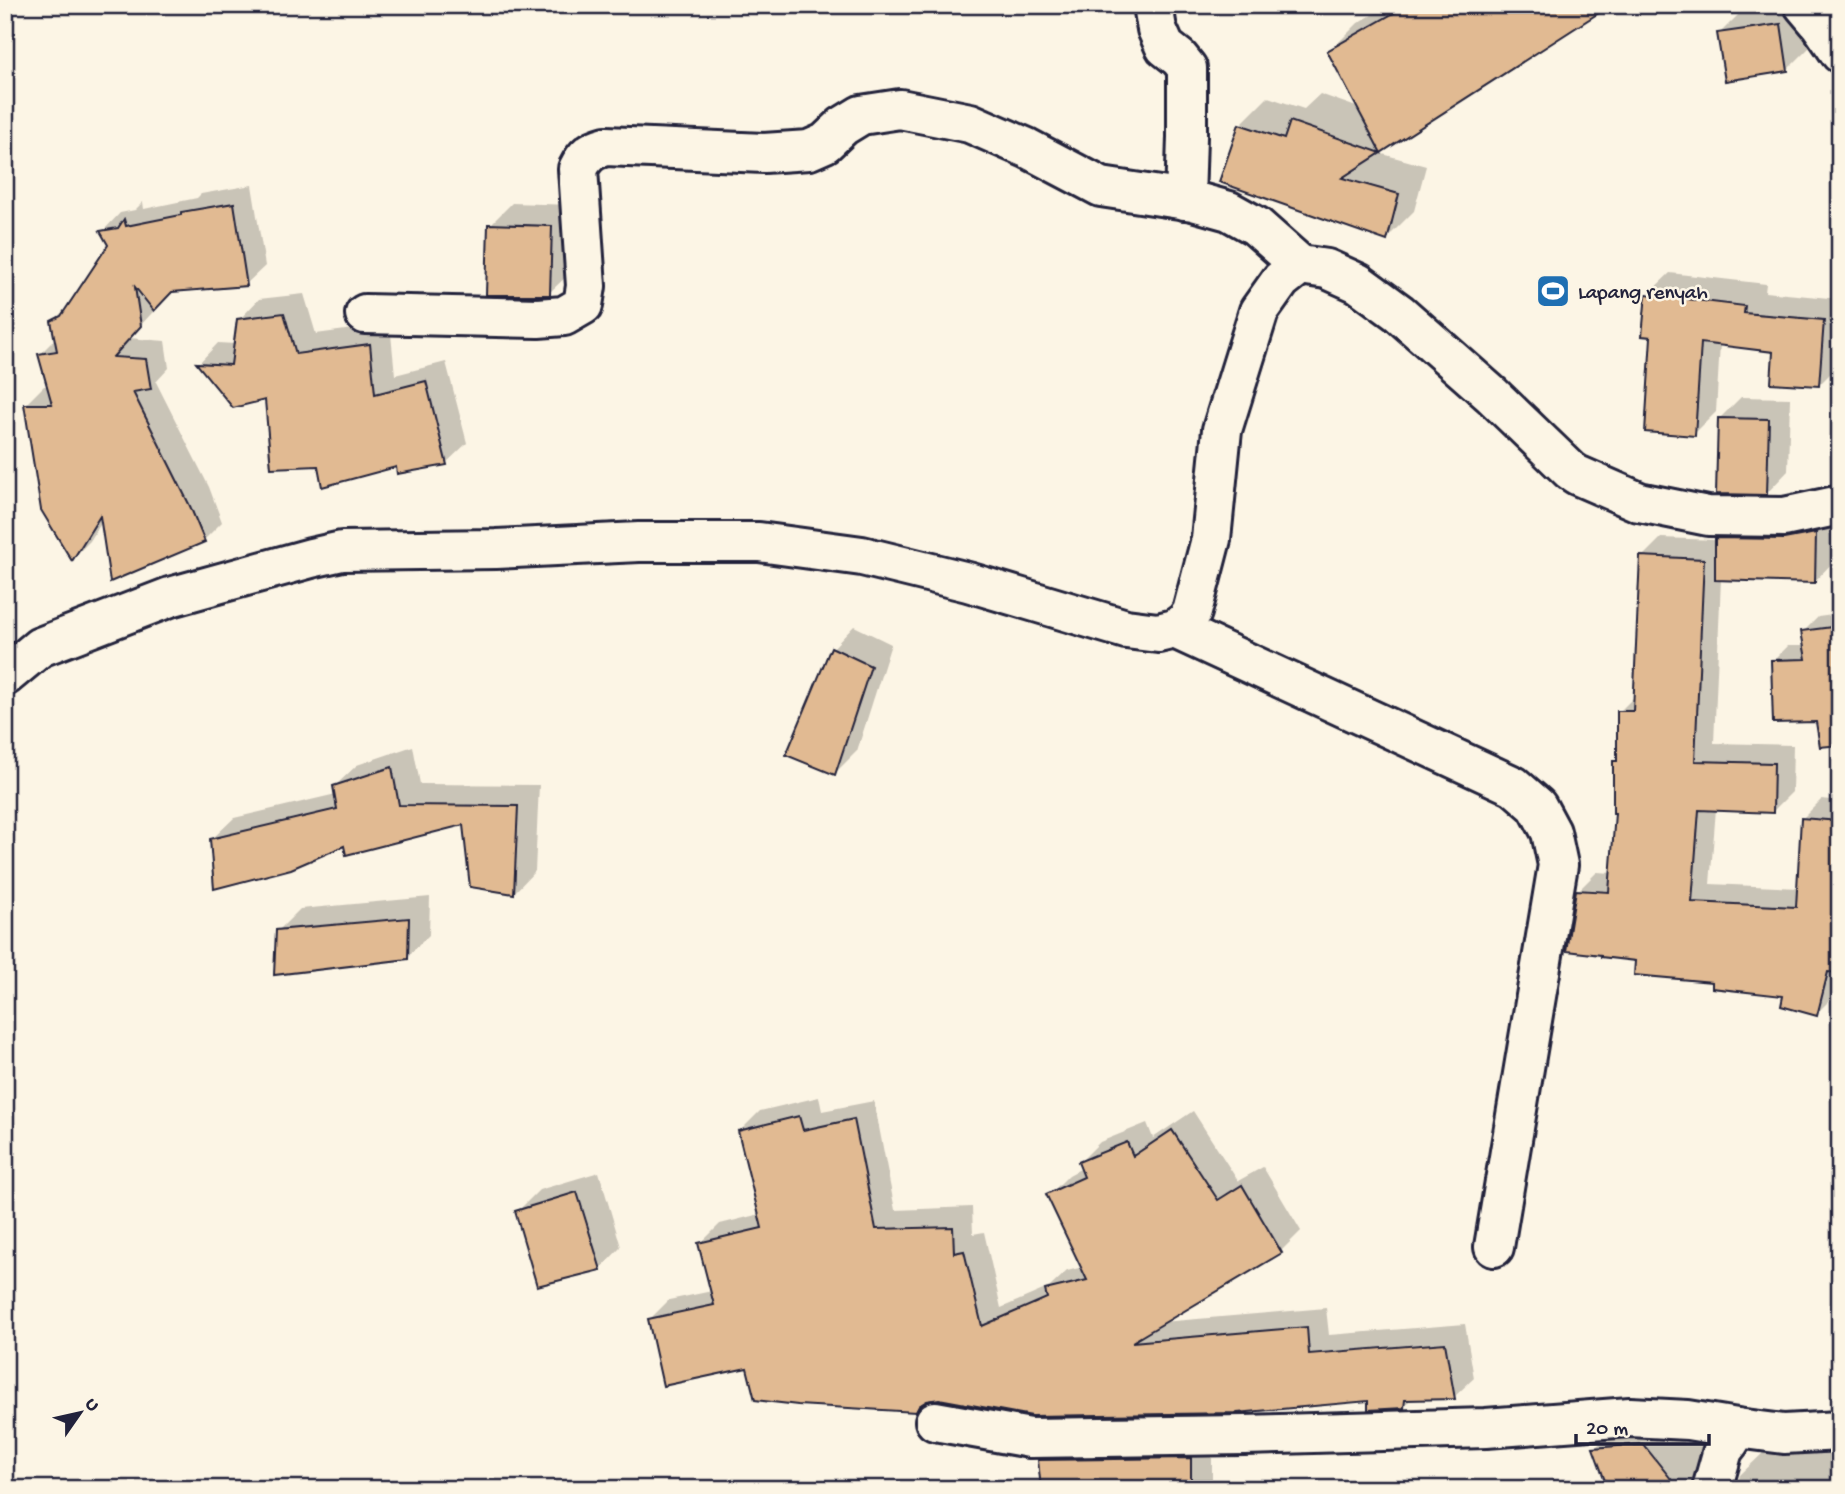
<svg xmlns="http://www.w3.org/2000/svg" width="1845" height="1494" viewBox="0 0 1845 1494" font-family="'Gochi Hand',sans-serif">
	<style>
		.shadow { fill: #0003 }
		.building { fill: #e1ba92; stroke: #22223b; stroke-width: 2 }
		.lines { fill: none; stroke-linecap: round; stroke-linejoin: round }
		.street-casing { stroke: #22223b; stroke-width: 44 }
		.street { stroke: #fcf5e5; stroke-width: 38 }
		.labels { text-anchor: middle; stroke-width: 5; stroke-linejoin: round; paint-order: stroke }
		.poi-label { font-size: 21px; fill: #22223b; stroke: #fcf5e5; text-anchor: start }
	</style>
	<rect width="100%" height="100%" fill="#fcf5e5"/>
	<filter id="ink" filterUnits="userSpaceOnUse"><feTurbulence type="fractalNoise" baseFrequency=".0143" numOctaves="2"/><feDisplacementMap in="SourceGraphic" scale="14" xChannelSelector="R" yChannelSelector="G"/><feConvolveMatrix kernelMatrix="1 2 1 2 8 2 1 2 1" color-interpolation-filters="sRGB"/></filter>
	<g filter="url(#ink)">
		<g class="shadow">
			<polygon points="1389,5 1601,5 1588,18 1379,153 1426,166 1414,211 1386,239 1240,125 1268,97 1304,109 1320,94 1359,108 1330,51 1358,23"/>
			<polygon points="1789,5 1803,5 1809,48 1787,70 1719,34 1741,12"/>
			<polygon points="252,185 265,266 246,284 173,290 129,338 165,341 169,368 156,382 209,487 222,522 204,540 103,520 90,541 72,559 26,404 44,386 49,386 40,354 56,338 53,321 72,303 110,245 102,232 120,213 135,210 143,202 144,209 197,198 201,194"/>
			<polygon points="512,203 572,205 571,272 549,293 490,225"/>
			<polygon points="1670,273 1766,284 1765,292 1840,299 1840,364 1819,385 1775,350 1720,344 1716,412 1694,434 1653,336 1648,294"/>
			<polygon points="304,294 316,334 390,324 395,375 446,362 467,443 446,463 320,464 266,398 234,406 199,363 218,343 235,344 239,320 259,299"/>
			<polygon points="1741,397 1790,398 1788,471 1767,493 1719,419"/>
			<polygon points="1837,512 1836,559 1815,581 1721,579 1714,743 1793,745 1792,792 1773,811 1716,809 1710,884 1799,888 1803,818 1822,799 1840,801 1840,977 1835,995 1816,1014 1785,995 1714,980 1637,959 1578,891 1597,872 1612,873 1617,812 1615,761 1619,758 1619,712 1636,695 1642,557 1661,538 1717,540 1739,517"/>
			<polygon points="1840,614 1840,720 1773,661 1788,646 1805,646 1803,632 1818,617"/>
			<polygon points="854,626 891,644 857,751 835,773 833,648"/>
			<polygon points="413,746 420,784 539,785 535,871 514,893 465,823 346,843 212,839 234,818 336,794 335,786 357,765"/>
			<polygon points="430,897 429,935 407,957 278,931 300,909"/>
			<polygon points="819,1097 822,1111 874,1101 895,1210 972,1207 973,1234 984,1232 1001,1308 1050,1287 1067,1271 1083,1267 1049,1195 1069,1175 1082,1168 1080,1162 1100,1142 1147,1123 1153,1138 1193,1111 1238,1181 1263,1167 1301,1231 1281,1251 1162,1322 1326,1308 1329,1335 1465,1324 1474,1378 1454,1397 1412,1398 1403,1407 1370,1399 938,1398 926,1399 915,1410 749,1366 649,1320 669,1300 712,1291 700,1244 720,1224 760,1214 740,1131 760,1111"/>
			<polygon points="599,1172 621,1247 600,1269 517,1212 539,1190"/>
			<polygon points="1667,1421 1686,1445 1701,1434 1705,1462 1731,1487 1737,1487 1740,1475 1764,1452 1840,1438 1840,1489 1610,1489 1595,1448 1619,1425"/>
			<polygon points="1212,1437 1212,1489 1043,1489 1040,1460 1062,1439"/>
		</g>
		<g class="building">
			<polygon points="1408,5 1611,5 1342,178 1399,194 1387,241 1219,182 1239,124 1284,139 1290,121 1381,153 1327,51"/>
			<polygon points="1781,24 1788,71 1725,81 1717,33"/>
			<polygon points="234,203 247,286 172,292 154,311 135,287 141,326 113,357 146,359 151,389 133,392 190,506 205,542 110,582 100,516 72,561 41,510 24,404 52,404 38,354 57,351 51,321 61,316 108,245 100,231 118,228 124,219 126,226 181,215 181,212"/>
			<polygon points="488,224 552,226 550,295 486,295"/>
			<polygon points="1646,294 1745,306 1744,313 1824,320 1819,386 1771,383 1773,352 1701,343 1695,436 1645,432 1651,337 1642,336"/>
			<polygon points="284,313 296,354 370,344 375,394 426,381 447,465 397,474 396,467 322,487 318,466 271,468 265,400 233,408 196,363 231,365 237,319"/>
			<polygon points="1718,418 1769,419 1767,495 1716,494"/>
			<polygon points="1816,533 1815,583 1715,580 1715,538 1784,539"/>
			<polygon points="1640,556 1704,559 1695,761 1774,763 1773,813 1699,810 1692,902 1796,907 1801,818 1840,821 1840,973 1828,972 1817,1016 1781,1006 1783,996 1712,988 1712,982 1634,975 1635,961 1601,957 1601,955 1566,951 1576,890 1609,892 1615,813 1613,813 1613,761 1617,761 1617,711 1633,711"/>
			<polygon points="1840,626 1840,745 1820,747 1816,722 1773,723 1771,660 1806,659 1801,631"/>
			<polygon points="831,647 871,666 835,775 786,755"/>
			<polygon points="392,767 399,805 518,806 514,894 470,887 463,825 346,855 344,846 291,869 214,889 210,839 337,809 333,786"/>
			<polygon points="409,918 408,959 274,975 276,930"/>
			<polygon points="799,1116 803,1130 854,1119 876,1229 953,1227 954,1253 964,1251 982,1326 1047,1298 1045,1290 1087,1280 1046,1194 1084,1177 1078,1162 1127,1142 1133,1156 1172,1130 1218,1200 1242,1185 1282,1253 1132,1342 1307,1327 1309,1354 1445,1343 1455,1399 1405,1400 1404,1408 1368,1410 1368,1401 1237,1413 1032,1416 939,1399 927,1401 919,1406 916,1412 798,1405 755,1400 747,1368 663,1386 648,1319 714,1305 698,1243 762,1228 738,1131"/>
			<polygon points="577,1192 601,1270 537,1286 515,1211"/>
			<polygon points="1643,1444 1679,1489 1608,1489 1593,1448"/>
			<polygon points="1191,1458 1191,1489 1041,1489 1038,1460"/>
		</g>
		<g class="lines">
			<g class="street-casing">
				<g id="street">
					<polyline points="1153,5 1157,29 1165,47 1179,58 1187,68 1187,137 1185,200"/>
					<polyline points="1804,5 1820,24 1840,53"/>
					<path d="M365,314L538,318L564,316L583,305L586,286L578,169C585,155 591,150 606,146L764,153L809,150L825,143L843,126L861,115L900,109L970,123L1027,148L1101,187L1193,201L1229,211L1256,226L1300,265"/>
					<polyline points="1175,629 1514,786 1537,806 1551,832 1558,865 1494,1247"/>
					<polyline points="5,676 40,647 170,597 311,558 342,551 496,549 639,542 759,542 862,556 968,582 1126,629 1158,633 1175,629 1186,621 1192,612 1211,539 1222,430 1259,311 1281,280 1300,265 1327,269 1358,283 1399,313 1492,395 1571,471 1577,475 1639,502 1708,516 1784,517 1840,505"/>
					<polyline points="935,1421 1030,1438 1244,1435 1486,1428 1630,1417 1688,1420 1737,1428"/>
					<polyline points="1712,1489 1723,1450 1730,1441 1737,1428 1784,1434 1840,1431"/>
				</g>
			</g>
			<use href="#street" class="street"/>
		</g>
	</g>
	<defs>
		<g id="stadium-square" transform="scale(1.75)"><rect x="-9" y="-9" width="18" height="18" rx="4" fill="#1f6fb2" stroke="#fcf5e5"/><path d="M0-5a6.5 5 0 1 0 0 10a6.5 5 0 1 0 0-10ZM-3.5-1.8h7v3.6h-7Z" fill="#fff"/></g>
	</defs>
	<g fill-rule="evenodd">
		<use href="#stadium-square" x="1553" y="291"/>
	</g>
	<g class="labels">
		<g class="poi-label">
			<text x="1578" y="298">Lapang renyah</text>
		</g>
	</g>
	<rect width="1845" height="1494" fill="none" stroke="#fcf5e5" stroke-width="28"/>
	<rect x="14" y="14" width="1817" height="1466" fill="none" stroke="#22223b" stroke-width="2.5" filter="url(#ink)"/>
	<g transform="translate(80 1413) rotate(56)" stroke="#fcf5e5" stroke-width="5" paint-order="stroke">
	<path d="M0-5L12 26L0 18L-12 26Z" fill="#22223b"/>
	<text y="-10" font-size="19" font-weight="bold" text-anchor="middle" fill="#22223b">U</text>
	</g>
	<path d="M1576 1434v10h133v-10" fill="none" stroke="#22223b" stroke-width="3.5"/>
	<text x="1586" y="1434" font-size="21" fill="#22223b" stroke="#fcf5e5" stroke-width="5" paint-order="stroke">20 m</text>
</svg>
